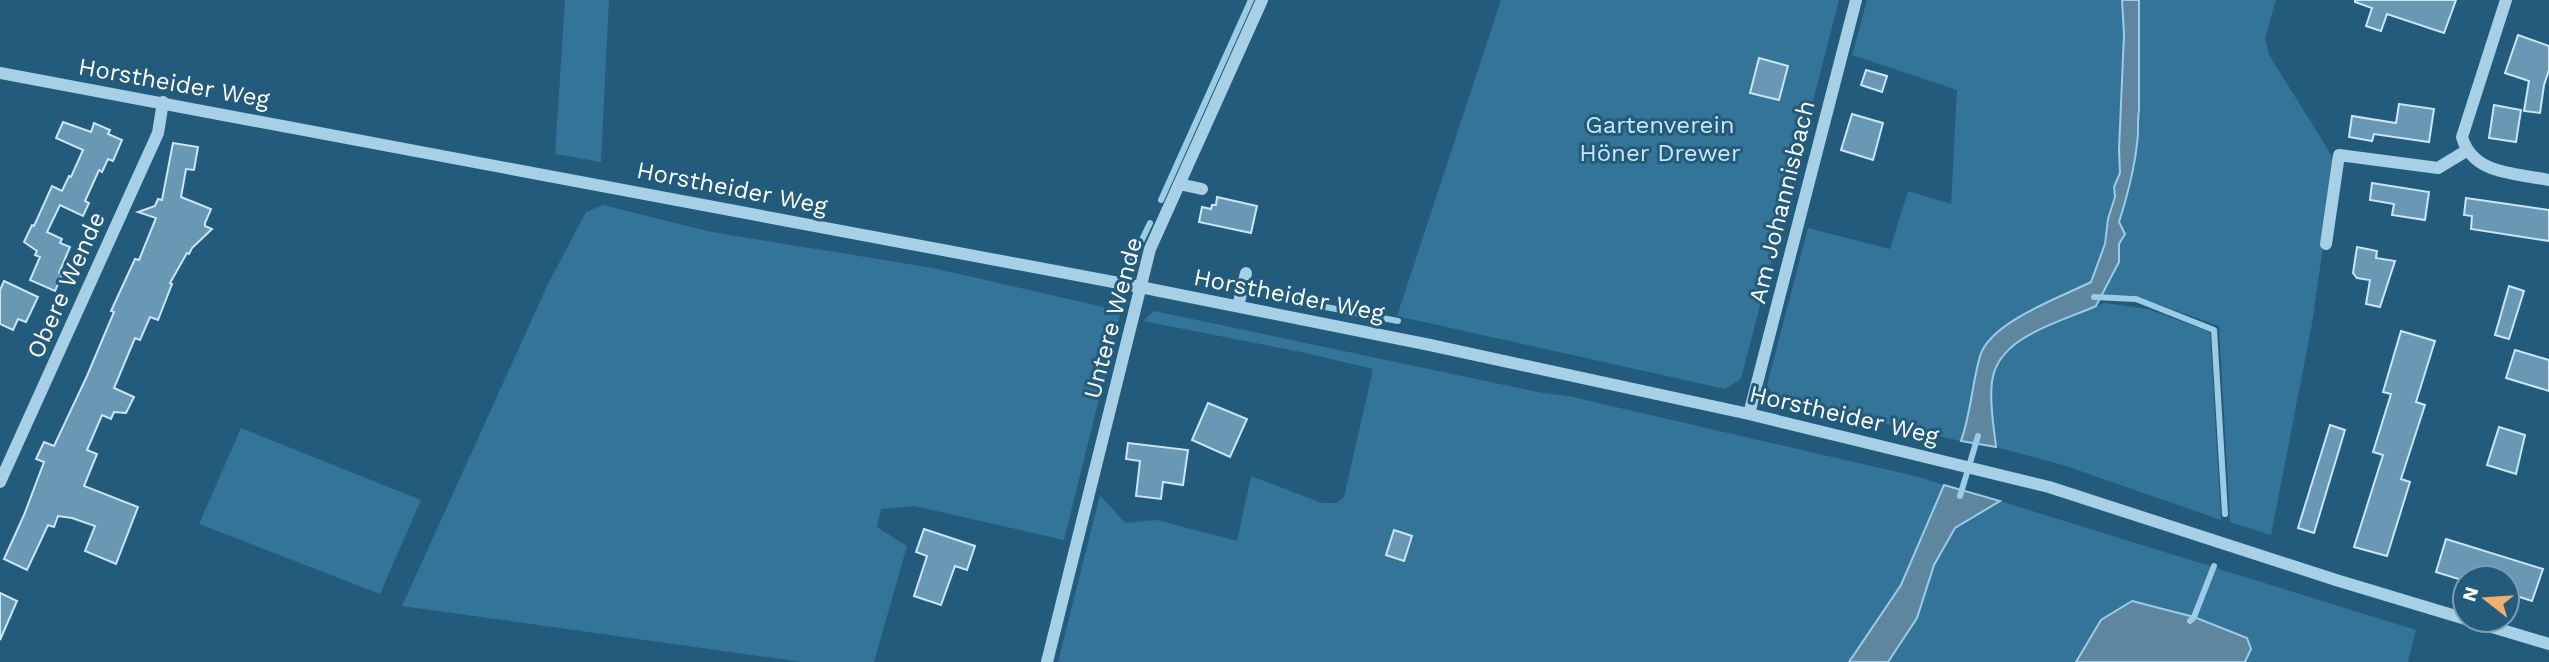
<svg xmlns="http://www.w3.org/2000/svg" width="2549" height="662" viewBox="0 0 2549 662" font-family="'Work Sans',sans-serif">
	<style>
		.green { fill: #347498 }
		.water { fill: #5e869e; stroke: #9bcce6; stroke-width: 2 }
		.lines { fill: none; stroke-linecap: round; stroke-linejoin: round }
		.stream { stroke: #9bcce6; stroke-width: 6 }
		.building { fill: #6998b4; stroke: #cae5f4; stroke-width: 2 }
		.minor { stroke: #a7cfe5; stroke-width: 12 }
		.labels { text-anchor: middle; stroke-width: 6; stroke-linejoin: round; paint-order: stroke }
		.street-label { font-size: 24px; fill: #fff; stroke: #235b7c }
		.park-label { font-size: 24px; fill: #cae5f4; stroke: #235b7c }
	</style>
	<rect width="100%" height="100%" fill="#235b7c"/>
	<g class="green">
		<polygon points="565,0 609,0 601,162 555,154"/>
		<polygon points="1501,0 1839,0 1741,379 1725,389 1397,316"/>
		<path d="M1867,0H2122L2124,34L2119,150L2120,173L2114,187L2116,197L2108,219L2105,244L2091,282C2061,296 1990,322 1980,356C1972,384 1971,413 1961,441L1776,400L1767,385L1808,228L1890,249L1908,191L1951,204L1957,90L1852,55Z"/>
		<polygon points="2139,0 2276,0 2265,38 2269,55 2324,143 2335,163 2312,324 2271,535 2230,522 2219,326 2132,295 2100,295 2119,262 2119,222 2130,188 2138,141"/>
		<polygon points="603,205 712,232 933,268 1121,311 1064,540 914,506 881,509 877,527 907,546 874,662 802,662 402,606 548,284 586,212"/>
		<path d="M2104,303L2148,309L2210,332L2221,520L2063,465L1996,447C1994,428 1986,388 1994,371C2012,330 2067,319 2104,303Z"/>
		<polygon points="1154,311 1543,393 1568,396 1919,477 1944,485 1901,585 1849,662 1058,662 1100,495 1125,523 1157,520 1237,541 1251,476 1322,503 1337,503 1344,497 1373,369 1306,353 1143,321"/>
		<polygon points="241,428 421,500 380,594 199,524"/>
		<polygon points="2000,501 2416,630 2408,662 2245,662 2251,649 2246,637 2194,617 2132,601 2101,620 2076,662 1888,662 1917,618 1934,565 1956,528"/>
	</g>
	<g class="water">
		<path d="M2122,0H2139V110C2137,122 2139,133 2137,144C2134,171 2127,197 2119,222L2125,234L2119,244V262L2096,306C2061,322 1997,336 1992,382C1989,403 1994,427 1996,447L1961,441C1971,413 1972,384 1980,356C1990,322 2061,297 2091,282L2105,244L2108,219L2115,197L2114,187L2120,173L2119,150L2124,34Z"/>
		<polygon points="1944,485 2000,501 1955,528 1934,565 1917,618 1888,662 1849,662 1901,585"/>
		<polygon points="2132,601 2194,617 2247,638 2251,649 2245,662 2076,662 2101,620"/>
	</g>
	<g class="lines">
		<g class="stream">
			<polyline points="1161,200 1251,0"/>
			<polyline points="1129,267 1150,223"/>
			<polyline points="2094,297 2136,299 2214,330 2225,514"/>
			<polyline points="1279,298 1398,321"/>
			<polyline points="1960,496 1978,436"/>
			<polyline points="2190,621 2194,617 2214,566"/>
		</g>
	</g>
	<g class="building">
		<polygon points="2355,0 2456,0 2444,33 2387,14 2381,31 2366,26 2372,8 2355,2"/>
		<polygon points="2518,35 2549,46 2549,70 2544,85 2540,113 2524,111 2529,81 2505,73"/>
		<polygon points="1759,58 1788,66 1779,100 1750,93"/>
		<polygon points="1866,70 1887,76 1882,92 1861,85"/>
		<polygon points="2399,104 2434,109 2429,142 2374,134 2372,141 2349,137 2352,116 2396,123"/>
		<polygon points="2494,105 2521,110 2516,142 2489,138"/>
		<polygon points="1852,114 1883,123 1873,160 1841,150"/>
		<polygon points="63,122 91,132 94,123 110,130 108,134 122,140 113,161 108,159 102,172 99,170 85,201 89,203 83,216 60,205 47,232 62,239 60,243 70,247 59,273 62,275 55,291 30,280 40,257 35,255 37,251 24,242 32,225 34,226 52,186 62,191 69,176 71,177 83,150 56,138"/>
		<polygon points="173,143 198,147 194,170 186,169 181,197 211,209 205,223 205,226 212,229 192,248 189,254 187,253 170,283 172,284 158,320 150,317 140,340 135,338 114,388 134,397 126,413 114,412 111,419 102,415 87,450 97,454 84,486 138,507 116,564 85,551 95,526 72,518 58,516 54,527 48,525 27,570 4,559 24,515 44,462 36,459 44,442 54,446 87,376 114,312 111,311 135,259 139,260 156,218 138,212 155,206 158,199 162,200"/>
		<polygon points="2372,183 2429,192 2425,220 2392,215 2394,204 2370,200"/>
		<polygon points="1217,197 1257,206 1251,233 1199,222 1202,207 1211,209 1212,205 1216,205"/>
		<polygon points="2466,198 2549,210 2549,241 2471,229 2472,216 2464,215"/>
		<polygon points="2357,247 2377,251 2376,258 2395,261 2380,307 2366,304 2370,280 2357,278 2353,273"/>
		<polygon points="4,281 38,297 26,322 18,319 13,330 0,324 0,290"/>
		<polygon points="2509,286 2524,291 2509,339 2495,335"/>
		<polygon points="2401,331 2435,341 2416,402 2425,405 2401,479 2410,482 2387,556 2354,547 2383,455 2373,452 2391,394 2383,392"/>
		<polygon points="2515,350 2549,360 2549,391 2506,378"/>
		<polygon points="1208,403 1247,419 1230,457 1192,440"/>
		<polygon points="2330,425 2345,430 2314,533 2298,528"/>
		<polygon points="2499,427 2525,435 2516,474 2487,465"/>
		<polygon points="1128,443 1188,450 1183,485 1163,482 1161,499 1136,496 1140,461 1126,459"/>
		<polygon points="924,529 975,546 967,570 955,566 941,605 914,596 927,556 916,552"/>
		<polygon points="1394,530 1412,536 1404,561 1386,555"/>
		<polygon points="2446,539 2543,569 2532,601 2507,593 2507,578 2465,578 2465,581 2436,572"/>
		<polygon points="0,593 17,601 0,640"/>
	</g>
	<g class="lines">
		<g class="minor">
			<path d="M2506,0L2462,137C2473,175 2515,173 2549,180"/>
			<polyline points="0,73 1140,287 1430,345 1749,414 2049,487 2336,580 2549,644"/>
			<polyline points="1179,184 1202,189"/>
			<polyline points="2326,244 2339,155 2438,168 2466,151"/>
			<polyline points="1238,306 1246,273"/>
			<polyline points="1749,414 1856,0"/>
			<polyline points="0,482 158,133 163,102"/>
			<polyline points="1047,662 1150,249 1262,0"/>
		</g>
	</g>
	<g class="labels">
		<g class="street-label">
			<text transform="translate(174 83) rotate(10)" y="8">Horstheider Weg</text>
			<text transform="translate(732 188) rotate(11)" y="8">Horstheider Weg</text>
			<text transform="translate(1782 202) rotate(-76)" y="8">Am Johannisbach</text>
			<text transform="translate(66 285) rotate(-66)" y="8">Obere Wende</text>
			<text transform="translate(1289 295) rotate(11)" y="8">Horstheider Weg</text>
			<text transform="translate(1113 318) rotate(-75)" y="8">Untere Wende</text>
			<text transform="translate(1844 415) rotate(13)" y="8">Horstheider Weg</text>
		</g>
		<g class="park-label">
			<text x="1660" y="133">Gartenverein<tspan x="1660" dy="28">Höner Drewer</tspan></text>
		</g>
	</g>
	<g transform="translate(2486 599) rotate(287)"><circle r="33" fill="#235b7c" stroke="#7b9db0" stroke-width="2"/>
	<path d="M0-5L12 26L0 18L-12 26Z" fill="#f0b06b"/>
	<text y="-10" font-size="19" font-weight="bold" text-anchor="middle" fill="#ffffff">N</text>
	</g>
</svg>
